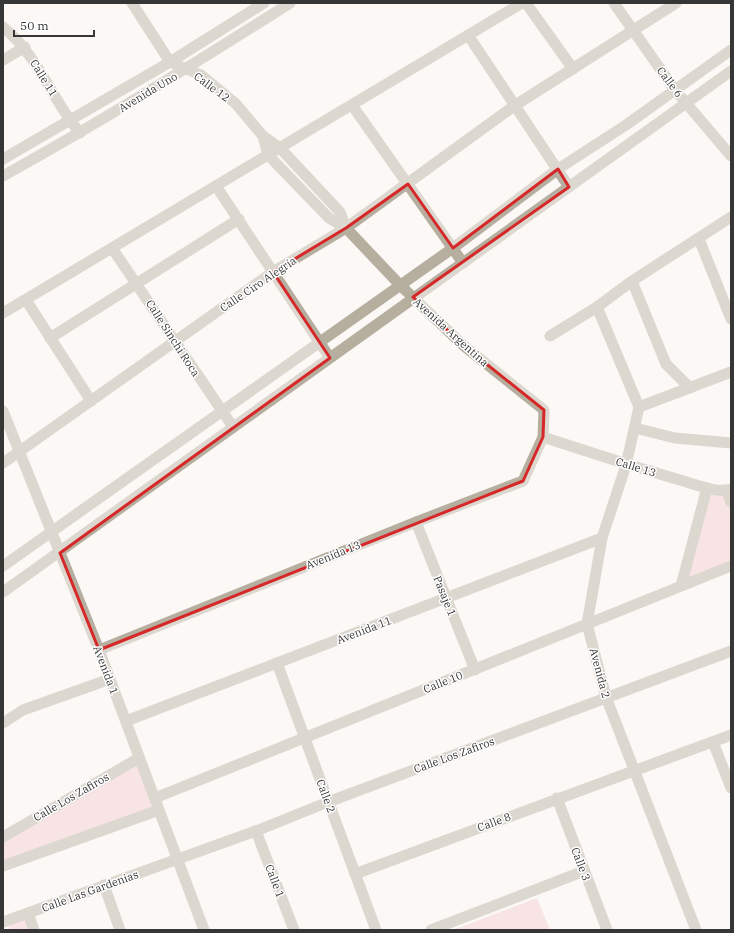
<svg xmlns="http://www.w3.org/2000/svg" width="734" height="933" viewBox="0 0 734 933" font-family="'IBM Plex Serif',serif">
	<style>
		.green { fill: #f3cdd0 }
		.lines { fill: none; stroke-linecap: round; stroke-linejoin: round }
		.minor { stroke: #b6afa0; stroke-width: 11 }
		.tertiary { stroke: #b6afa0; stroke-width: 11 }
		.marked { fill: none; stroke: #d62828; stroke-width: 3; stroke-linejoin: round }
		.labels { text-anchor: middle; stroke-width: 3; stroke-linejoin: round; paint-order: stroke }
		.street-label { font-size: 11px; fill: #373636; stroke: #fff }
	</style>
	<rect width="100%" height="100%" fill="#fbf8f6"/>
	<g class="green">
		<polygon points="707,488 727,491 731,502 731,566 681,586"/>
		<polygon points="136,759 159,810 3,866 3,837"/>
		<polygon points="537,898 550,930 453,930"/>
		<polygon points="28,913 34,930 10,930 6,921"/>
	</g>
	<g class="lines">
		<g class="minor">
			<polyline points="132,3 170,62 201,75 236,104 263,136 280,148 340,212 346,228"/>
			<polyline points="526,3 573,69"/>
			<polyline points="614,3 675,90 731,156"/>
			<path d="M3,27C38,55 52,100 80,133"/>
			<polyline points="468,35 569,187"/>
			<polyline points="3,60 25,47"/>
			<polyline points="352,105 463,263"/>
			<polyline points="3,159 170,62 264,3"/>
			<path d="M3,176C101,122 196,63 290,3"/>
			<polyline points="216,186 330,358"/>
			<polyline points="699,239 731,319"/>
			<polyline points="112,248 233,427"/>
			<polyline points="632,281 666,364 690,388"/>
			<polyline points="26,300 91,401"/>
			<polyline points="597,307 639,407"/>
			<polyline points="3,313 522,3"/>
			<polyline points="550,336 597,307 632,281 731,217"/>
			<polyline points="50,338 239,219"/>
			<polyline points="639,407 626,465 602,538 587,624 606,697 696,930"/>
			<polyline points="639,407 731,372"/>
			<polyline points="635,428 675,438 731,443"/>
			<path d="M543,437C589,452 634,467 680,480C695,484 717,494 731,489"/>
			<polyline points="3,463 273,272 346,228 514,106 676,3"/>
			<polyline points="727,491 731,502"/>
			<polyline points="416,522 475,670"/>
			<polyline points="681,586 707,488"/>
			<polyline points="99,650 416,522 523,481 543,437 544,410 464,346 400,285 346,228 329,218 268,155 263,136"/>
			<polyline points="277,663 376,930"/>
			<polyline points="126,721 602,538"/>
			<polyline points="3,723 23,710 110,679"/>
			<polyline points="713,742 731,788"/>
			<polyline points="155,798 731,566"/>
			<polyline points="557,798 607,930"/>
			<polyline points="256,831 294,930"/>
			<polyline points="3,837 139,758"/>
			<polyline points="3,866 159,810"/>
			<polyline points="355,874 731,735"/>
			<polyline points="104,885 120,930"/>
			<polyline points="28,913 34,930"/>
			<polyline points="3,922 256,831 328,802 731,651"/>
			<polyline points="431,930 584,871"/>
		</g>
		<g class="tertiary">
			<polyline points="3,411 99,650 204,930"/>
			<polyline points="3,566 453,248 558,169 626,125 731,50"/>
			<polyline points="3,592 731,71"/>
		</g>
	</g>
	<path d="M0 0H734V933H0ZM558,169L569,187L413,297L464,346L544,410L543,437L523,481L99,650L60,553L330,358L273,272L346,228L408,184L453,248Z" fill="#fbf8f6" fill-opacity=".55" fill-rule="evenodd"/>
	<path class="marked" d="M558,169L569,187L413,297L464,346L544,410L543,437L523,481L99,650L60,553L330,358L273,272L346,228L408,184L453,248Z"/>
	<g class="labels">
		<g class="street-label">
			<text transform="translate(44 78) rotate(58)" y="4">Calle 11</text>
			<text transform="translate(670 82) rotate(53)" y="4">Calle 6</text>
			<text transform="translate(212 87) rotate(36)" y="4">Calle 12</text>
			<text transform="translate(148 92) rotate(-31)" y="4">Avenida Uno</text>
			<text transform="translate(258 284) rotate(-34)" y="4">Calle Ciro Alegría</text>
			<text transform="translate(451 332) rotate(42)" y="4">Avenida Argentina</text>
			<text transform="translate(173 338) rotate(57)" y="4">Calle Sinchi Roca</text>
			<text transform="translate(636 467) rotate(17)" y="4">Calle 13</text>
			<text transform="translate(333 555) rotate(-22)" y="4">Avenida 13</text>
			<text transform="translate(445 596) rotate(68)" y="4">Pasaje 1</text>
			<text transform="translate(364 630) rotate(-21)" y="4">Avenida 11</text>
			<text transform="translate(106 670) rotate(69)" y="4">Avenida 1</text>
			<text transform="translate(600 673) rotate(75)" y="4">Avenida 2</text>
			<text transform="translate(443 682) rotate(-22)" y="4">Calle 10</text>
			<text transform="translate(454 755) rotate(-20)" y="4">Calle Los Zafiros</text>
			<text transform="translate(326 796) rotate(70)" y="4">Calle 2</text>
			<text transform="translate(71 797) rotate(-30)" y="4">Calle Los Zafiros</text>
			<text transform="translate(494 822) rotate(-20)" y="4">Calle 8</text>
			<text transform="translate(581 864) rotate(69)" y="4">Calle 3</text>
			<text transform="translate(275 881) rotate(69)" y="4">Calle 1</text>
			<text transform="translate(90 891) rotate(-20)" y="4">Calle Las Gardenias</text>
		</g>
	</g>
	<rect width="734" height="933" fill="none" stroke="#373636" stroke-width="8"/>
	<path d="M14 30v6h80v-6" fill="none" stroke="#373636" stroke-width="2"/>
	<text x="20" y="30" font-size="12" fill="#373636" stroke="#ffffff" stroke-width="3" paint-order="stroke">50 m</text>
</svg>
